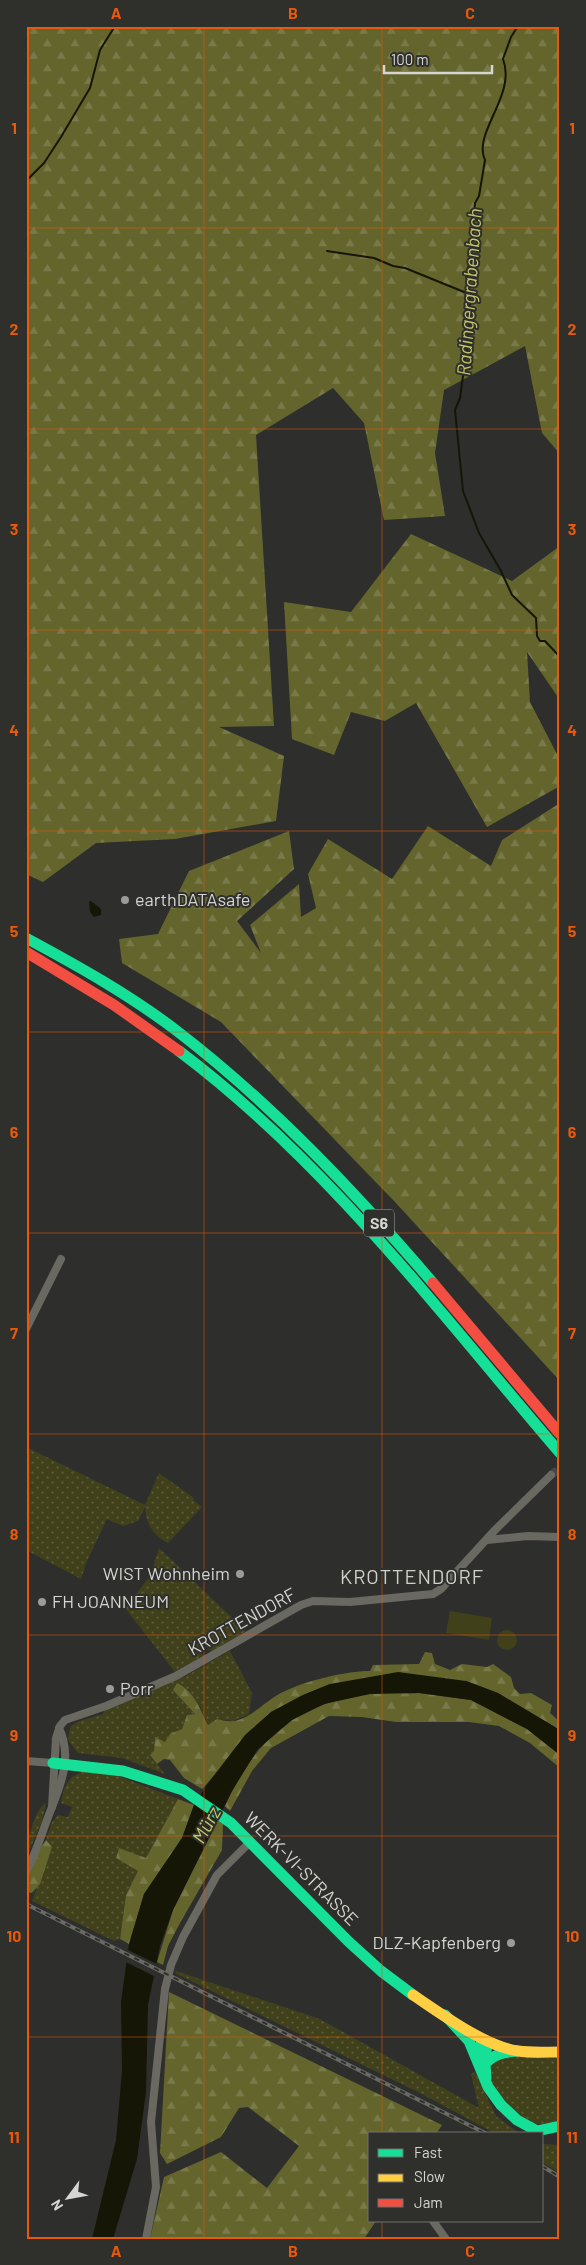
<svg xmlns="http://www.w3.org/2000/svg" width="586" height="2265" viewBox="0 0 586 2265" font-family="Barlow,sans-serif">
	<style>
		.grass { fill: url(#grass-dots) }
		.forest { fill: url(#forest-firs) }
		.garden { fill: #40411b }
		.water { fill: #161606 }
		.pier { fill: #2e2e2d }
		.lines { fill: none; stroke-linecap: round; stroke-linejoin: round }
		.stream { stroke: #161606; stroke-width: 2 }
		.street-tunnel { stroke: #474746; stroke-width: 8; stroke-dasharray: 8 4; stroke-linecap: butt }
		.street { stroke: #696961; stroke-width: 8 }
		.fast { stroke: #16e098; stroke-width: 11 }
		.slow { stroke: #ffcf43; stroke-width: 11 }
		.jam { stroke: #f24e42; stroke-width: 11 }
		.rail-casing { stroke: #6a6a65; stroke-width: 4 }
		.rail { stroke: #2f2f2c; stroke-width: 2; stroke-dasharray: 5.5; stroke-linecap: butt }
		.grid { fill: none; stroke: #e8590c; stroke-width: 1; stroke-opacity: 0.55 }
		.poi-dot { fill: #9b9b99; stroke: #2f2f2c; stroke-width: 2 }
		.labels { text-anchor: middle; stroke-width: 4; stroke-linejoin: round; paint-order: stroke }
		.shield { fill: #2f2f2c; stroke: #a3a3a1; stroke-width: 1 }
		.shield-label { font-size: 16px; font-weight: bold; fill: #d5d5d3 }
		.poi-label { font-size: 18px; fill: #d5d5d3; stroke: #2f2f2c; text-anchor: start }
		.street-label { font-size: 18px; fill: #d5d5d3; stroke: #2f2f2c }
		.water-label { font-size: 19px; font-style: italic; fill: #c4c668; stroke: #2f2f2c }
		.quarter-label { font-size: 20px; letter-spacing: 1px; fill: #cfcfcb; stroke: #2f2f2c }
		.neatline { fill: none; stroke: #e8590c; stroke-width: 2 }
		.grid-label { font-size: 16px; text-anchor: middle; font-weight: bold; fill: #e8590c }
	</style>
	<defs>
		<pattern id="grass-dots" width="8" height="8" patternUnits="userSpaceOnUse" patternTransform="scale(1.25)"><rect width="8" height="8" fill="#40411b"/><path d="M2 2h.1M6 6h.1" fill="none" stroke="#5b5c3b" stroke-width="1.8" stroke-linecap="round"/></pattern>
		<pattern id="forest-firs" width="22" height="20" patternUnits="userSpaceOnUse" patternTransform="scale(1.25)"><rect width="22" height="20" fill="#64652c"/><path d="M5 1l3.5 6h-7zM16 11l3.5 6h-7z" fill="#797a4a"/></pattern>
	</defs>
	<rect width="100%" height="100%" fill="#2e2e2d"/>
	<g class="grass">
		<path d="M26,1447L145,1505L159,1473L194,1498L193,1500L202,1507L168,1543C152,1535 146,1523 145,1507L138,1521L123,1526L107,1519L87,1561L81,1579L26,1550Z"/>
		<polygon points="159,1548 246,1631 211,1652 206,1646 199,1651 204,1656 175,1672 125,1608 150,1576"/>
		<polygon points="230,1651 252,1693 249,1714 233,1721 217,1719 208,1725 200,1706 173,1690 195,1714 187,1715 182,1729 165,1742 155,1738 154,1751 150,1755 165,1774 122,1758 78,1753 68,1740 70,1727 77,1722 103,1714 105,1709 153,1687 158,1688 165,1683 184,1677"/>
		<path d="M88,1770L118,1776L178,1799L146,1858L119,1848L116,1858L138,1871L126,1895L120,1939L114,1941L32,1901L52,1847L46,1840L52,1822L58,1815L68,1817L72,1807L61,1803C64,1784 69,1775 88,1770Z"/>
		<path d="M46,1803L42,1821L26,1858C26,1845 34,1809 46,1803Z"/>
		<polygon points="176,1971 320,2019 479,2108 471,2074 475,2072 496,2116 520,2134 496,2134 422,2094 175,1973"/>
		<path d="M503,2055H560V2121C553,2122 544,2125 537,2124C519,2121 491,2093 490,2075C490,2071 492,2065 492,2060Z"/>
		<polygon points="542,2144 560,2145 560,2173 542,2162"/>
	</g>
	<g class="forest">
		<polygon points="26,26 560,26 560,454 542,433 525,346 444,390 435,453 445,516 384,520 364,423 333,388 256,435 274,726 219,727 284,756 276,821 175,839 96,843 43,882 26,874"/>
		<polygon points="411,534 512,581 560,546 560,700 527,652 530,702 560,760 560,786 487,827 416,703 385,721 351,712 334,755 292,739 284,602 351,612"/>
		<polygon points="560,803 560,1381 395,1202 221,1022 122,963 119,939 158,934 189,871 289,831 294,869 237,921 261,953 250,925 299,884 301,917 316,908 308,874 328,839 392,879 428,826 491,866 502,840"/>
		<path d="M425,1652L432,1653L435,1664L450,1670L462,1664L487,1667L493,1664L511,1677L514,1688L520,1694L531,1693L552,1705L550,1713L560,1722V1730L498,1693L466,1681L330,1684L303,1695L271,1712L202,1789L184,1778L170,1760L164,1759L157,1764L150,1755L154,1751L155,1737L165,1742L170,1734L182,1729L187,1715L195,1714L173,1690L177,1683C194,1691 200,1709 208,1725L217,1719C222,1720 228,1722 233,1721C251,1719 267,1699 283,1692C305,1681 345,1671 370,1671L373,1665L419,1664Z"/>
		<path d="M419,1693L471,1700L527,1729L560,1755V1768L530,1743L499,1726L469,1722H396L362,1717L329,1716L271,1748L252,1771L230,1811L225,1806C255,1740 295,1703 370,1694C386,1692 403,1694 419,1693Z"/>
		<polygon points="178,1799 194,1805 182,1838 144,1894 129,1944 120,1939 126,1895 138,1871 116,1858 119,1848 146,1858"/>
		<polygon points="218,1821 223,1824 222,1850 180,1923 168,1946 163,1965 157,1962 173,1910"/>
		<path d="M46,1840L52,1847L40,1884L32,1893L26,1892C26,1875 35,1853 46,1840Z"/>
		<polygon points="169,1992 442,2125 436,2134 370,2134 370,2221 376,2221 364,2239 150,2239 164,2177 221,2152 267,2188 299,2146 248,2107 239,2108 221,2137 167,2164 160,2153"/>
	</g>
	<g class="garden">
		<polygon points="450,1611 492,1618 489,1640 446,1633"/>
		<circle cx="507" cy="1640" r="10"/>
	</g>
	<g class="water">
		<polygon points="91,901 101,909 101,915 94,917 90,912 89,902"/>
		<polygon points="398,1672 466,1681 498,1693 560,1730 560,1755 527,1729 471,1700 419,1693 370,1694 324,1704 292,1720 258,1749 232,1791 173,1910 160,1946 148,2005 146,2092 137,2159 113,2239 92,2239 116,2140 122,2071 121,2002 129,1944 144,1894 182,1838 194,1805 209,1782 245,1735 271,1712 303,1695 330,1684"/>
	</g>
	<polygon class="pier" points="126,1949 159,1965 156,1977 124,1961"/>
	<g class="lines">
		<g class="stream">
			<path d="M518,26L511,37L503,59C517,95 472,133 485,160L479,196L475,203L471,259L466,274L470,294L469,332L460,398L455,410L463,491L479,533L501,571L512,595L536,618L537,636L540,641H545L560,657"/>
			<polyline points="26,181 44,163 61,137 90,88 100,50 115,26"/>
			<polyline points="327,251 374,258 393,266 405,268 469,294"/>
		</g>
		<polyline class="street-tunnel" points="551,1475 560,1468"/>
		<g class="street">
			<polyline points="26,1329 61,1259"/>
			<polyline points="487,1540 528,1536 560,1537"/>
			<polyline points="26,1761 53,1763"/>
			<polyline points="52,1807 56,1738 60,1726 65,1720 106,1706 176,1676 301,1605 313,1601 350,1602 433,1594 441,1589 495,1530 551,1475"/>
			<path d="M26,1872C37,1851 43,1829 52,1807C62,1782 72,1755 59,1728"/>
			<polyline points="433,2221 446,2239"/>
			<polyline points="146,2239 156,2187 151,2122 165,1989 171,1965 183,1937 217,1875 250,1842"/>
		</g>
		<g class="fast">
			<path d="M26,938C78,966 130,995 177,1031C272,1104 355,1192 433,1283"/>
			<path d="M179,1051C327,1162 440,1313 560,1453"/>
			<polyline points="53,1763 123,1771 183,1790 231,1823 349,1942 381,1971 413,1995"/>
			<polyline points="445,2015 469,2041 488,2087 501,2105 517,2120 537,2131"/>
			<polyline points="476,2056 481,2043 487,2041 485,2064"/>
			<path d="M486,2078L485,2064C494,2054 504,2052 517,2051"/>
			<polyline points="537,2131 560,2126"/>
		</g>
		<path class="slow" d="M413,1995C440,2013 486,2047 518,2051C531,2053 546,2052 560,2052"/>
		<g class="jam">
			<polyline points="26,952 114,1005 179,1051"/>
			<polyline points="433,1283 560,1434"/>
		</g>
		<g class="rail-casing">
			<g id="rail">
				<polyline points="26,1904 487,2134"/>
				<polyline points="542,2166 560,2177"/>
			</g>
		</g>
		<use href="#rail" class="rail"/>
	</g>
	<path class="grid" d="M204,26V2239M382,26V2134M26,228H560M26,429H560M26,630H560M26,831H560M26,1032H560M26,1233H560M26,1434H560M26,1635H560M26,1836H560M26,2037H560M382,2221V2239"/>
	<g class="poi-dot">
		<circle cx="125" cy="900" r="5"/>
		<circle cx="240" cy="1574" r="5"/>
		<circle cx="42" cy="1602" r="5"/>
		<circle cx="110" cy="1689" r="5"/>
		<circle cx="511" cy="1943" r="5"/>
	</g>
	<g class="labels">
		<rect class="shield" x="364" y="1209.5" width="30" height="27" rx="4"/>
		<g class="shield-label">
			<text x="379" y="1229">S6</text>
		</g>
		<g class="poi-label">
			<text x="135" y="906">earthDATAsafe</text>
			<text x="230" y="1580" text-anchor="end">WIST Wohnheim</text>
			<text x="52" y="1608">FH JOANNEUM</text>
			<text x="120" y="1695">Porr</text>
			<text x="501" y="1949" text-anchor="end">DLZ-Kapfenberg</text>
		</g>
		<g class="street-label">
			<text transform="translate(242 1622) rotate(-29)" y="6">KROTTENDORF</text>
			<text transform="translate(301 1869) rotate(45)" y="6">WERK-VI-STRASSE</text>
		</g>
		<g class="water-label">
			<text transform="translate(469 292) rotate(-86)" y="7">Radingergrabenbach</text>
			<text transform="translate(206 1825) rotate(-61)" y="7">Mürz</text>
		</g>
		<g class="quarter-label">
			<text x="412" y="1584">KROTTENDORF</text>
		</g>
	</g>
	<rect width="586" height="2265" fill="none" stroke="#2f2f2c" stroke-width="55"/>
	<rect x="368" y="2132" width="175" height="90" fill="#2f2f2c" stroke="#71716f"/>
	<rect x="378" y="2149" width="25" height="8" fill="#16e098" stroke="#71716f"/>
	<text x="414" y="2158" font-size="15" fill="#d5d5d3">Fast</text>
	<rect x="378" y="2174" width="25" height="8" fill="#ffcf43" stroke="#71716f"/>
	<text x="414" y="2182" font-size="15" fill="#d5d5d3">Slow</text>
	<rect x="378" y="2199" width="25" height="8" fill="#f24e42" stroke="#71716f"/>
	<text x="414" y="2208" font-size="15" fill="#d5d5d3">Jam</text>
	<g transform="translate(68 2198) rotate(238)" stroke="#2f2f2c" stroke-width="4" paint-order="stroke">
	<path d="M0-4L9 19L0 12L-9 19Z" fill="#d5d5d3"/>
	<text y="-8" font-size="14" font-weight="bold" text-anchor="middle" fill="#d5d5d3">N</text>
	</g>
	<path d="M384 65v8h108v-8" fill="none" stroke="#d5d5d3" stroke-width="2.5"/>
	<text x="391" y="65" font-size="15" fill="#d5d5d3" stroke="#2f2f2c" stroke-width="4" paint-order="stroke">100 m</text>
	<rect x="28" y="28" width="530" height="2210" class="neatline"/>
	<g class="grid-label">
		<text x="116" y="19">A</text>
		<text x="293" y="19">B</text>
		<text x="470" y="19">C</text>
		<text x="14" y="134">1</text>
		<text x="572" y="134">1</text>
		<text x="14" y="335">2</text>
		<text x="572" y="335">2</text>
		<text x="14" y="535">3</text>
		<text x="572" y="535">3</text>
		<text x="14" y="736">4</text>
		<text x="572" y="736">4</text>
		<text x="14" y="937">5</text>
		<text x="572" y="937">5</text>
		<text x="14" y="1138">6</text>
		<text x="572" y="1138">6</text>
		<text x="14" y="1339">7</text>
		<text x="572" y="1339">7</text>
		<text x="14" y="1540">8</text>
		<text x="572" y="1540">8</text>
		<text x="14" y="1741">9</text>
		<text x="572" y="1741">9</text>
		<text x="14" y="1942">10</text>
		<text x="572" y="1942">10</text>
		<text x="14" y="2143">11</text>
		<text x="572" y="2143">11</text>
		<text x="116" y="2257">A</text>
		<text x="293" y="2257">B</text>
		<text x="470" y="2257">C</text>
	</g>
</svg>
